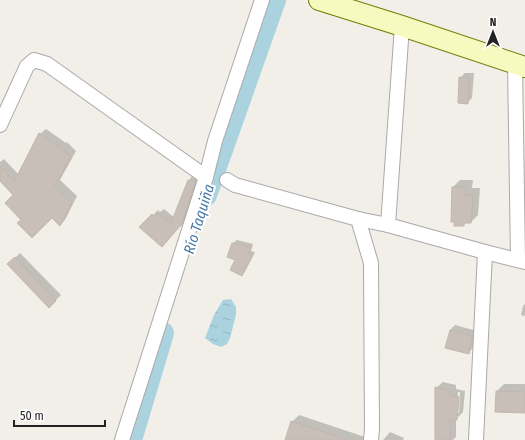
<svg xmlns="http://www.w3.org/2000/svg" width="525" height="440" viewBox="0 0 525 440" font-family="'Fira Sans Condensed',sans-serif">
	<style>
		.water { fill: url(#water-ripples) }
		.shadow { fill: #0003; fill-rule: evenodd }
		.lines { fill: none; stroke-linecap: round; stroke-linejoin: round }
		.river { stroke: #aad3df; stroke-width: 22 }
		.building { fill: #c7bfb8; stroke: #c4b6ab }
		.street-casing { stroke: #a9a9a9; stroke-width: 16 }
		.secondary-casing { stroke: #707d05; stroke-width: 22 }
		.street { stroke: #fff; stroke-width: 14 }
		.secondary { stroke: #f7fabf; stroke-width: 20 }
		.labels { text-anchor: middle; stroke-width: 4; stroke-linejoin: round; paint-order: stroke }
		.water-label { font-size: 15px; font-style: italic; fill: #4a7aab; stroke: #fff }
	</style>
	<defs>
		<pattern id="water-ripples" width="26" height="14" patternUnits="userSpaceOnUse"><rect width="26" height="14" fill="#aad3df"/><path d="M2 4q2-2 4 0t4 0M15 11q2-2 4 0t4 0" fill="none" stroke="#92b5bf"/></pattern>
	</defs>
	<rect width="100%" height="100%" fill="#f2efe9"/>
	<polygon class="water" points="231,299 236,307 236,315 230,338 227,344 221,347 213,344 205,338 214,315 223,300"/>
	<g class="shadow">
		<polygon points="465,73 474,73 472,98 467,103 460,78"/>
		<polygon points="46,129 66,143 67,142 76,151 60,180 77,196 65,220 60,225 52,217 22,219 14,195 0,179 0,162 4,159 19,175 40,134"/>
		<polygon points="193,175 199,178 186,220 181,225 141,227 158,210 160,212 164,209 175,218 189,180"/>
		<polygon points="460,180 473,180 472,188 480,188 478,215 471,222 466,222 464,225 453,187"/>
		<polygon points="237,240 253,244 251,251 255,252 245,271 242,274 237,259 229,257 233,243"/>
		<polygon points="20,253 61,295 49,307 9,264"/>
		<polygon points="525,304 525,316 521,315 523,306"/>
		<polygon points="455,325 477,331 473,348 468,353 450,330"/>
		<path d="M443,382L456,385V389L465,391L463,412L456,419V437L453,440H441L436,388ZM458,392H460L459,413H457Z"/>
		<polygon points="504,384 525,384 525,412 496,392"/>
		<polygon points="299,415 365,437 364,440 286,440 292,422"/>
		<polygon points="390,432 404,438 403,440 383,440"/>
	</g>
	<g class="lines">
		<g class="river">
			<polyline points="206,195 275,0"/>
			<polyline points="131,440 163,333"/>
		</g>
	</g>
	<g class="building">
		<polygon points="459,77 469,78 468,104 458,103"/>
		<polygon points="39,133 60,148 60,147 71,157 55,186 72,202 60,226 52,218 32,238 17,223 21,220 5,203 13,195 0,181 0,166 14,182"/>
		<polygon points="188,180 195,182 181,226 180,226 162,247 139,227 152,214 155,217 158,213 171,223"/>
		<polygon points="452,187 466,187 465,195 473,196 471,223 464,223 464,226 454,226 454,222 451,222"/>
		<polygon points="232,243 251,247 248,254 253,255 242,276 230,270 235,260 227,257"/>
		<polygon points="15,257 56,301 49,308 7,264"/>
		<polygon points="450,330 472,336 469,354 445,348"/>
		<polygon points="435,387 450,391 450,395 459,397 457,420 450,419 450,440 435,440"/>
		<polygon points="496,391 525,392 525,413 495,412"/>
		<polygon points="291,421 342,438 342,440 285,440"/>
	</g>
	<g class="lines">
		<g class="street-casing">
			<g id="street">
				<polyline points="515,63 518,260"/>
				<polyline points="0,125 27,66 34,60 47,64 206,177"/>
				<polyline points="227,180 235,185 358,219 388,225 485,252 525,262"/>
				<polyline points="358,219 371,263 372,429 371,440"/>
				<polyline points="388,225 402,26"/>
				<polyline points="122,440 206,177 215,141 262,0"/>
				<polyline points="476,440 485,252"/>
			</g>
		</g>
		<g class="secondary-casing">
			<polyline id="secondary" points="319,0 402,26 525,67"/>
		</g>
		<use href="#street" class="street"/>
		<use href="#secondary" class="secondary"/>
	</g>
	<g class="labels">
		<g class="water-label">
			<text transform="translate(199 219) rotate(-73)" y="5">Río Taquiña</text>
		</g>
	</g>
	<g transform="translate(493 32)" stroke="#ffffff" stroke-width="3" paint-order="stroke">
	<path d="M0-3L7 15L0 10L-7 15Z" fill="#222222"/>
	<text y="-6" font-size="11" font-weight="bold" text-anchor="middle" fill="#222222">N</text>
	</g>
	<path d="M14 420v6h91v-6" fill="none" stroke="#222222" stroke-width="2"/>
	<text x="20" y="420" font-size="12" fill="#222222" stroke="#ffffff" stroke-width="3" paint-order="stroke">50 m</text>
</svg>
